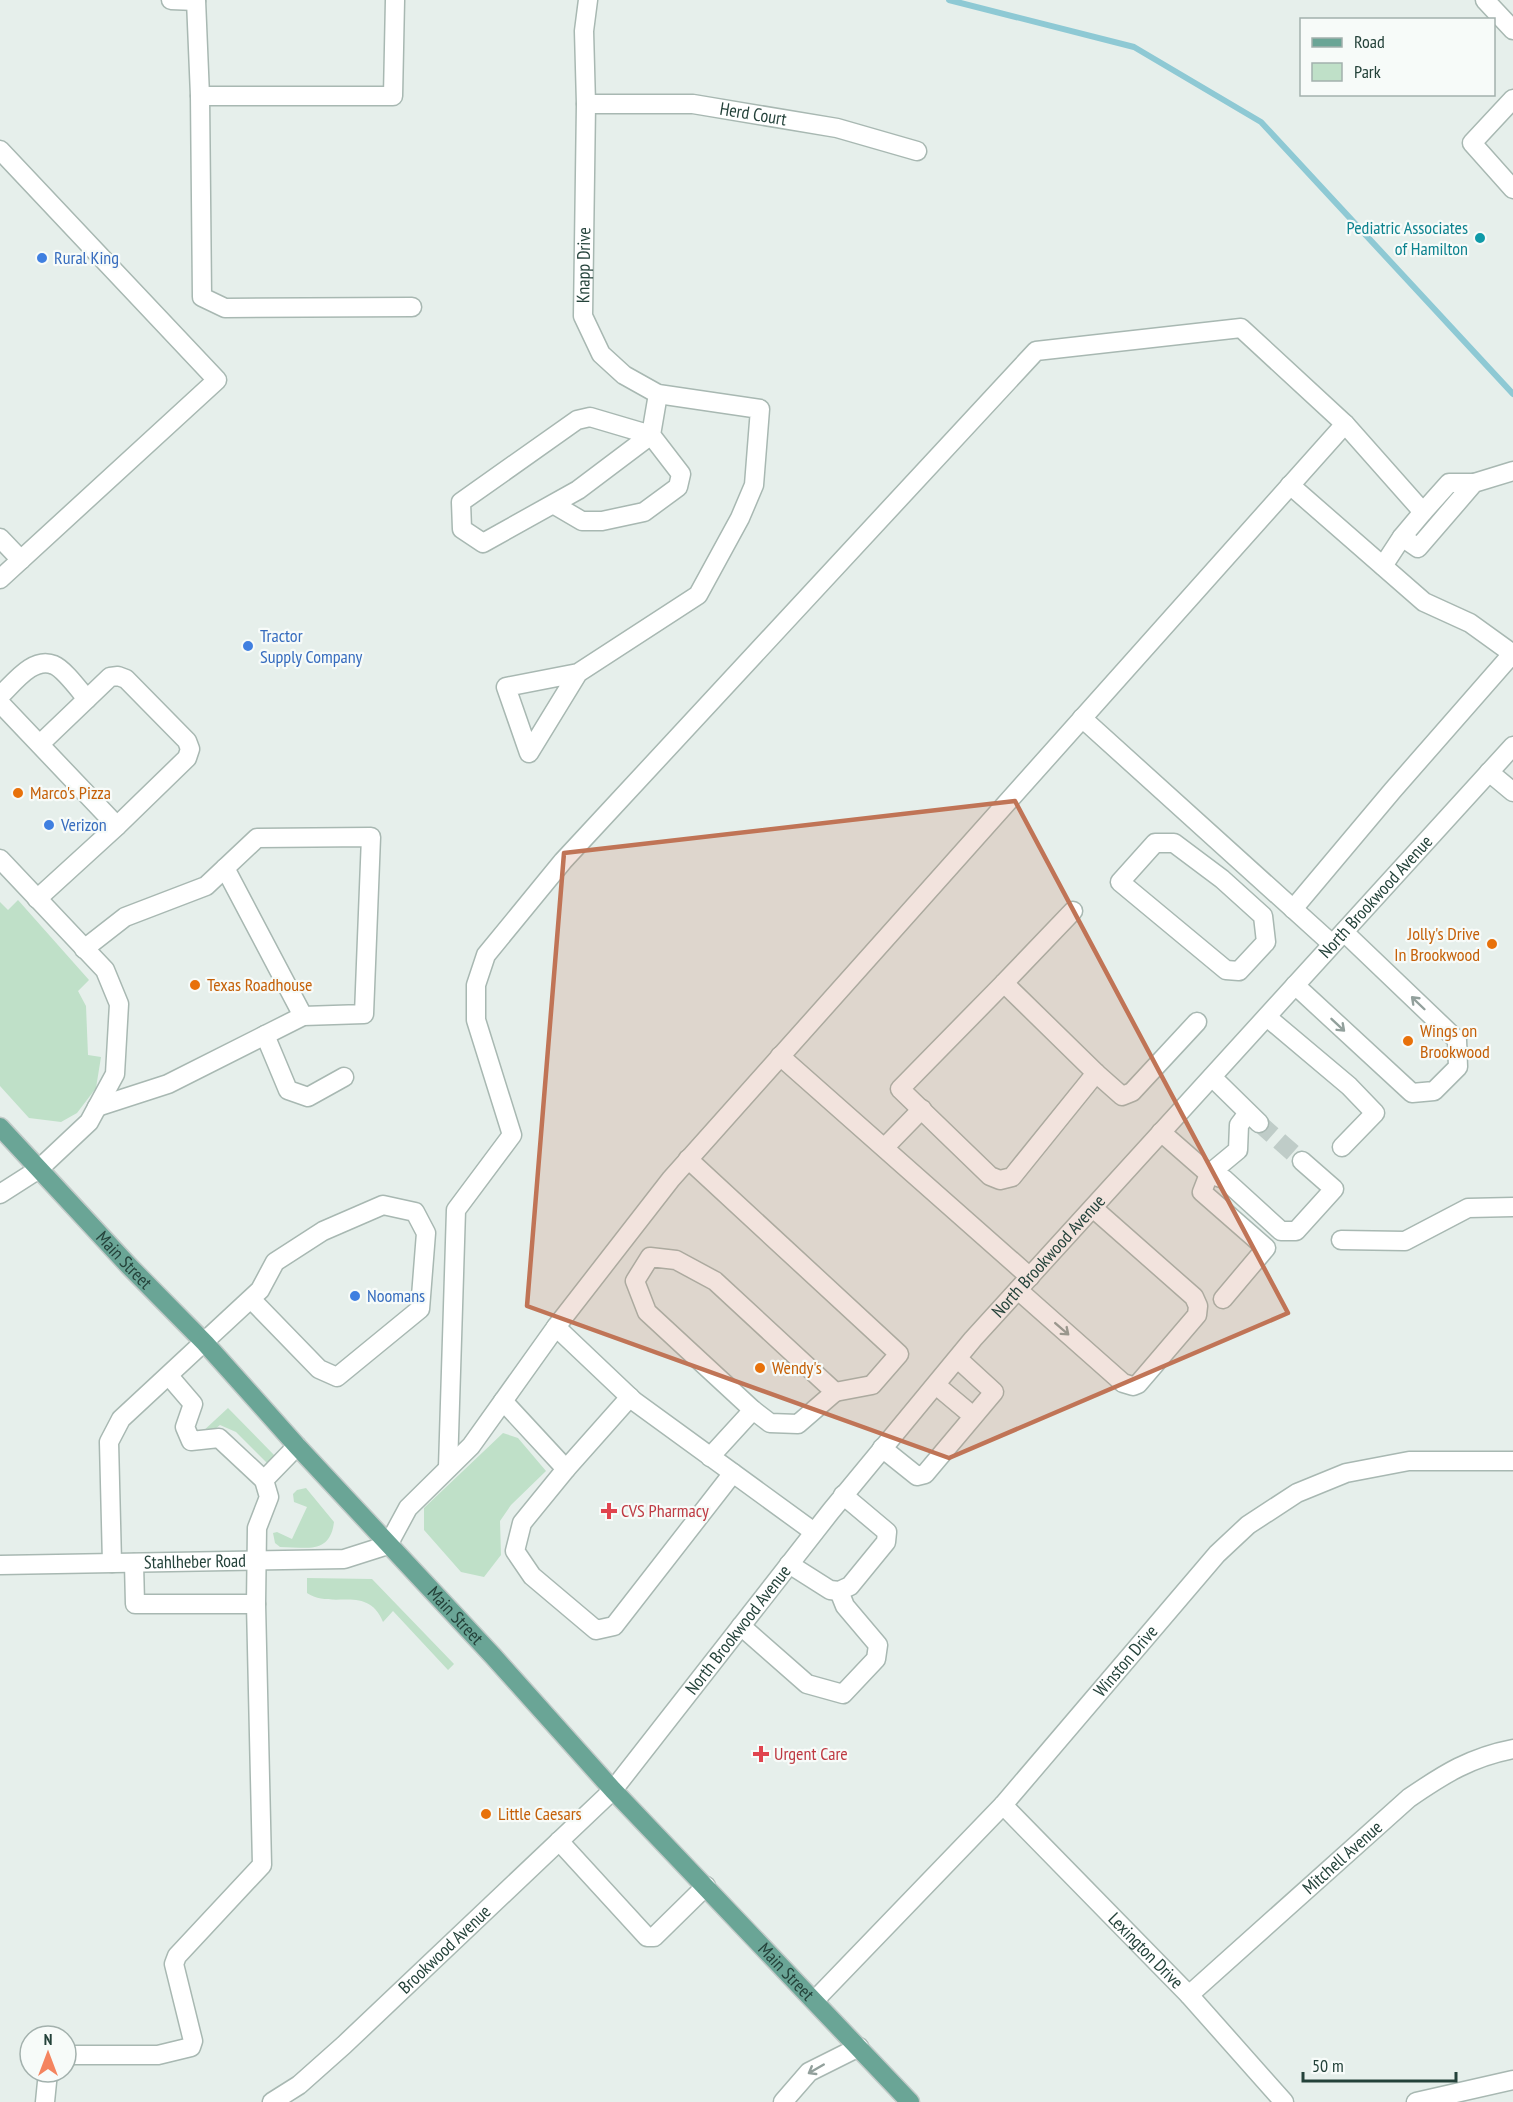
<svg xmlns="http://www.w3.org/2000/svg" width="1513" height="2102" viewBox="0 0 1513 2102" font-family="'PT Sans Narrow',sans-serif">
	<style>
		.green { fill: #bfe0c8 }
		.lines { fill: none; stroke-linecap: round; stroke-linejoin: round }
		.stream { stroke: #8ec9d4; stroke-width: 6 }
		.minor-tunnel { stroke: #bfccc8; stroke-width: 18; stroke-dasharray: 18 9; stroke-linecap: butt }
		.minor-casing { stroke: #a8b8b2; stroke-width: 21 }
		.major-casing { stroke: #c2cac8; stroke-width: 21 }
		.minor { stroke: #fff; stroke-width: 18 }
		.major { stroke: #6aa596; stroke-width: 18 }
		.oneway { stroke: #92a09c }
		.marked { fill: #c07456; fill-opacity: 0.2; stroke: #c07456; stroke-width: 4.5; stroke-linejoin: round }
		.culture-dot { fill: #0f9aa8; stroke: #f7fbf9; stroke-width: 2 }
		.shop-dot { fill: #3f7fe0; stroke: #f7fbf9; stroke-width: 2 }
		.food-dot { fill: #e8710a; stroke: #f7fbf9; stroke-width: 2 }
		.health-dot { fill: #e0444e; stroke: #f7fbf9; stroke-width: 2 }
		.labels { text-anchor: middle; stroke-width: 4.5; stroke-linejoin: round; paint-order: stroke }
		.street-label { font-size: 18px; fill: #24423a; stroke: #f7fbf9 }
		.culture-label { font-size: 18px; fill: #0d838f; stroke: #f7fbf9; text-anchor: end }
		.shop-label { font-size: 18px; fill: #366cbe; stroke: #f7fbf9; text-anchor: start }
		.food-label { font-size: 18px; fill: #c56008; stroke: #f7fbf9; text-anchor: start }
		.health-label { font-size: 18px; fill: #be3a42; stroke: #f7fbf9; text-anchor: start }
	</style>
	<rect width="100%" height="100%" fill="#e6efeb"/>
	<g class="green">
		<polygon points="18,900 89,980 78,991 86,1006 88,1055 101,1057 96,1088 77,1113 61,1122 29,1118 0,1086 0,902 8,910"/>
		<polygon points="228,1408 274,1455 271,1467 236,1432 220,1425 205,1437 201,1433"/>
		<polygon points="503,1433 518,1438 546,1471 511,1505 500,1521 501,1555 484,1577 461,1572 424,1530 424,1508"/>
		<path d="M306,1488L334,1522C330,1555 306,1547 280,1547L275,1543L273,1533L277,1532L292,1539L307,1507L294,1502L293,1494L297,1490Z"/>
		<path d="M307,1578L372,1579L454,1664L448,1670L393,1611L383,1622C368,1584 332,1610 307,1593Z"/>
	</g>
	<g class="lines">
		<polyline class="stream" points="949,0 1134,47 1261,122 1513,394"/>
		<polyline class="minor-tunnel" points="1259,1123 1302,1161"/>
		<g class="minor-casing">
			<g id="minor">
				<polyline points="171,0 196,1"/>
				<polyline points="196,0 200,96 202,297 225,308 412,307"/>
				<polyline points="1485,0 1513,30"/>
				<polyline points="200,96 393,96 395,0"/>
				<polyline points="1513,99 1472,143 1513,189"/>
				<path id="s1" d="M586,104H693L837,128L917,151"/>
				<polyline points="0,150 217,380 0,579"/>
				<polyline points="1290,485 1424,602 1470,623 1513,654"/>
				<polyline points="553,504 582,521 602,521 644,512 678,487 681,474 651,435 590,417 577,420 461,502 462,529 483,543 578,490 651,435 658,394"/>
				<polyline points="1423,512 1449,483 1474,483"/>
				<polyline points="1402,537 1418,548 1474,483 1513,471"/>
				<polyline points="0,538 21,560"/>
				<path id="s2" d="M578,673L529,753L506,687L578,673L698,595L740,518L754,485L760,409L658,394L624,375L601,354L583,316L586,104L584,31L588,0"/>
				<path d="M0,696C14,683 33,656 54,665C64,669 80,691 87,699"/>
				<polyline points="0,703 117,826 37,899"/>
				<polyline points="1082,718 1332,944"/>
				<polyline points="40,744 110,677 118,676 126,679 187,741 190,749 187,758 117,826"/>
				<polyline points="1489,772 1513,792"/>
				<polygon points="1155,843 1174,843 1222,879 1263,916 1266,942 1239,971 1226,970 1120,882"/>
				<polyline points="0,859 105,970 119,1004 115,1074 89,1122 39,1169 0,1194"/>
				<polyline points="225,868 303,1016"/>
				<polyline points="1293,909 1393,790 1513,653"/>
				<polyline points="1073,911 1004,983 1096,1073"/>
				<polyline points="84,949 125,917 206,886 257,838 371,837 364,1014 303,1016 168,1084 97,1107"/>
				<polyline points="1004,983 900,1089 990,1176 1000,1180 1012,1177 1096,1073 1122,1096 1132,1092 1197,1022"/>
				<polyline points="1295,985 1412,1093 1434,1091 1458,1067 1457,1040 1344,932"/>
				<polyline points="1267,1017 1349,1086 1375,1113 1342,1147"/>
				<polyline points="265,1035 288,1090 308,1097 344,1077"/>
				<polyline points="780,1056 1030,1277"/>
				<polyline points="1212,1077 1259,1123"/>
				<polyline points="1161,1132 1209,1174 1224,1179 1281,1231 1296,1231 1334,1189 1302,1161"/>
				<polyline points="885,1147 922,1109"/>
				<polyline points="688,1159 899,1354 872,1385 835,1392"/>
				<polyline points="1341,1240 1405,1241 1468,1208 1513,1207"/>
				<polygon points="650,1257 676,1260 715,1281 835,1392 798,1424 770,1423 753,1410 647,1312 635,1281"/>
				<polyline points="1018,1290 1123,1383 1133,1386 1138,1384 1197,1315 1198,1306 1194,1297 1093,1208"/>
				<polyline points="1223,1299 1266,1248 1202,1192 1209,1174 1238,1150 1239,1125 1248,1113"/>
				<polyline points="556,1327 634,1401 814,1532"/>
				<polyline points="936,1385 973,1416"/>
				<polyline points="503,1401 566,1469 630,1397"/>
				<polyline points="882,1448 917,1476 925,1474 994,1392 958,1359"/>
				<polyline points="710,1457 753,1410"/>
				<polyline points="448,1468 456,1210 512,1135 476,1020 476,985 486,955 563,861 1036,351 1241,328 1345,424 1423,512 1402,537 1383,566"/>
				<polyline points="566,1469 522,1523 515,1551 532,1576 596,1630 614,1626 733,1473"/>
				<polyline points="264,1480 297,1446"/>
				<polyline points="112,1563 109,1442 121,1419 260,1290 275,1262 323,1231 383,1205 415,1212 426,1233 420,1309 337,1377 319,1369 251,1299"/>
				<polyline points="134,1563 135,1604 256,1604 257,1528 269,1497 264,1480 219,1438 191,1441 185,1427 193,1404 169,1376"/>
				<polyline points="789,1564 830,1590 839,1591 850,1586 886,1542 887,1532 843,1495"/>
				<path id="s3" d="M0,1565L344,1559L388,1545L408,1508L471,1446L556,1327L671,1179L1345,424"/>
				<polyline points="741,1626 807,1684 843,1694 876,1659 878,1645 845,1606 839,1591"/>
				<path id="s4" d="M1003,1805L1189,1995L1284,2102"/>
				<polyline points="559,1841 647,1937 654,1937 706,1886"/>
				<path id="s5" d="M1189,1995L1409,1798C1444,1774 1471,1757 1513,1749"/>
				<path id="s6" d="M815,2000L1003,1805L1217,1554L1248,1525L1297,1493L1346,1473L1409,1461H1513"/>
				<polyline points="66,2055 158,2055 191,2047 193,2041 174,1964 177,1956 262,1865 256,1604"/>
				<polyline points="45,2102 48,2072"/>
				<path id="s7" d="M272,2102L299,2085L344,2045L613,1790L831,1511L973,1339L1513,746"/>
				<polyline points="783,2102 809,2072 859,2047"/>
				<polyline points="1416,2102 1513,2080"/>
			</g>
		</g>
		<g class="major-casing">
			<g id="major">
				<path id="s8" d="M0,1127L129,1266L205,1343L297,1446L493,1656L613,1790L910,2102"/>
			</g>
		</g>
		<use href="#minor" class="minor"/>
		<use href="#major" class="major"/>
	</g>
	<defs><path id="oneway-shaft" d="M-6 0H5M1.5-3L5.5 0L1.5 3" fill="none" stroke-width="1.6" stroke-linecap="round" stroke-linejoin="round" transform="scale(1.5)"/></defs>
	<g class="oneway">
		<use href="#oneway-shaft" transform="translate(1418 1003) rotate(-136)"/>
		<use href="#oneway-shaft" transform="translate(1338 1025) rotate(43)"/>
		<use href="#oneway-shaft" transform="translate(1062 1329) rotate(41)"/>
		<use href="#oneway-shaft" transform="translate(816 2069) rotate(150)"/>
	</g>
	<path class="marked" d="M1015,801L1288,1313L949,1458L527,1306L564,853Z"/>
	<circle class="culture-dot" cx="1480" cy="238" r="6"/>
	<g class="shop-dot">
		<circle cx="42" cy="258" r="6"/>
		<circle cx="248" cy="646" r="6"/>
		<circle cx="49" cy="825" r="6"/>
		<circle cx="355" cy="1296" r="6"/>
	</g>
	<g class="food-dot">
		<circle cx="18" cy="793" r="6"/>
		<circle cx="1492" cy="944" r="6"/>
		<circle cx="195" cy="985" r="6"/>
		<circle cx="1408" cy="1041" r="6"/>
		<circle cx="760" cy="1368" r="6"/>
		<circle cx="486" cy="1814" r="6"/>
	</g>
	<g class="health-dot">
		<path d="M606 1502h6v6h6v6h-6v6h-6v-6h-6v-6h6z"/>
		<path d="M758 1745h6v6h6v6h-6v6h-6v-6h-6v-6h6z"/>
	</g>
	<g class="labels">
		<g class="street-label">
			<text dy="6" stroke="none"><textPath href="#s1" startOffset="168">Herd Court</textPath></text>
			<text dy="6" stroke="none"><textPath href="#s2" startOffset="846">Knapp Drive</textPath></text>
			<text dy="6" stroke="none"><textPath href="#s7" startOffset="1638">North Brookwood Avenue</textPath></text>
			<text dy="6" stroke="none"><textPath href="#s7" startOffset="1152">North Brookwood Avenue</textPath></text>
			<text dy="6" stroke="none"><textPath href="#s8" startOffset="182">Main Street</textPath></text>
			<text dy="6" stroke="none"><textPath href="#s3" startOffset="195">Stahlheber Road</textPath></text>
			<text dy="6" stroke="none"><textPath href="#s8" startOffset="668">Main Street</textPath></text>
			<text dy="6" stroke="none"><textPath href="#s7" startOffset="666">North Brookwood Avenue</textPath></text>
			<text dy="6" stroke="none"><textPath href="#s6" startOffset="460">Winston Drive</textPath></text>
			<text dy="6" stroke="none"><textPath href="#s5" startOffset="206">Mitchell Avenue</textPath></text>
			<text dy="6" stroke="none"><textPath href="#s7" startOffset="231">Brookwood Avenue</textPath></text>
			<text dy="6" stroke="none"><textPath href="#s4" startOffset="204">Lexington Drive</textPath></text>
			<text dy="6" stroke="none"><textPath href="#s8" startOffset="1154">Main Street</textPath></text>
		</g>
		<g class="culture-label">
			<text x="1468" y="234">Pediatric Associates<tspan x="1468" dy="21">of Hamilton</tspan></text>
		</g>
		<g class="shop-label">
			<text x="54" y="264">Rural King</text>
			<text x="260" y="642">Tractor<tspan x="260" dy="21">Supply Company</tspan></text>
			<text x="61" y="831">Verizon</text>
			<text x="367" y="1302">Noomans</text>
		</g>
		<g class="food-label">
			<text x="30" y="799">Marco's Pizza</text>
			<text x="1480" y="940" text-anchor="end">Jolly's Drive<tspan x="1480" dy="21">In Brookwood</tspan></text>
			<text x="207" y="991">Texas Roadhouse</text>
			<text x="1420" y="1037">Wings on<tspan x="1420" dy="21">Brookwood</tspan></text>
			<text x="772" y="1374">Wendy's</text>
			<text x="498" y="1820">Little Caesars</text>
		</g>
		<g class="health-label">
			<text x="621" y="1517">CVS Pharmacy</text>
			<text x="774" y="1760">Urgent Care</text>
		</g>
	</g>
	<rect x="1300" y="18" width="195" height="78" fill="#f7fbf9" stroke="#a3b1ad" stroke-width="1.5"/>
	<rect x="1312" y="38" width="30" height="9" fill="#6aa596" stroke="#a3b1ad" stroke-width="1.5"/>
	<text x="1354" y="48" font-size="18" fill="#24423a">Road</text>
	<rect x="1312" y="63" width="30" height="18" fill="#bfe0c8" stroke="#a3b1ad" stroke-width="1.5"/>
	<text x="1354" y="78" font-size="18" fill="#24423a">Park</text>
	<g transform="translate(48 2054)"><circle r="28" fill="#f7fbf9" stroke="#a3b1ad" stroke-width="1.5"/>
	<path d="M0-4.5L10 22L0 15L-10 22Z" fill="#f4845f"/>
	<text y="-9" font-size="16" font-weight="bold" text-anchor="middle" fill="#24423a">N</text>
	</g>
	<path d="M1303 2072v9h153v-9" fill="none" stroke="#24423a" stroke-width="3"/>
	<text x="1312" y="2072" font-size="18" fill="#24423a" stroke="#f7fbf9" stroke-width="4.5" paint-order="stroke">50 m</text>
</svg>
